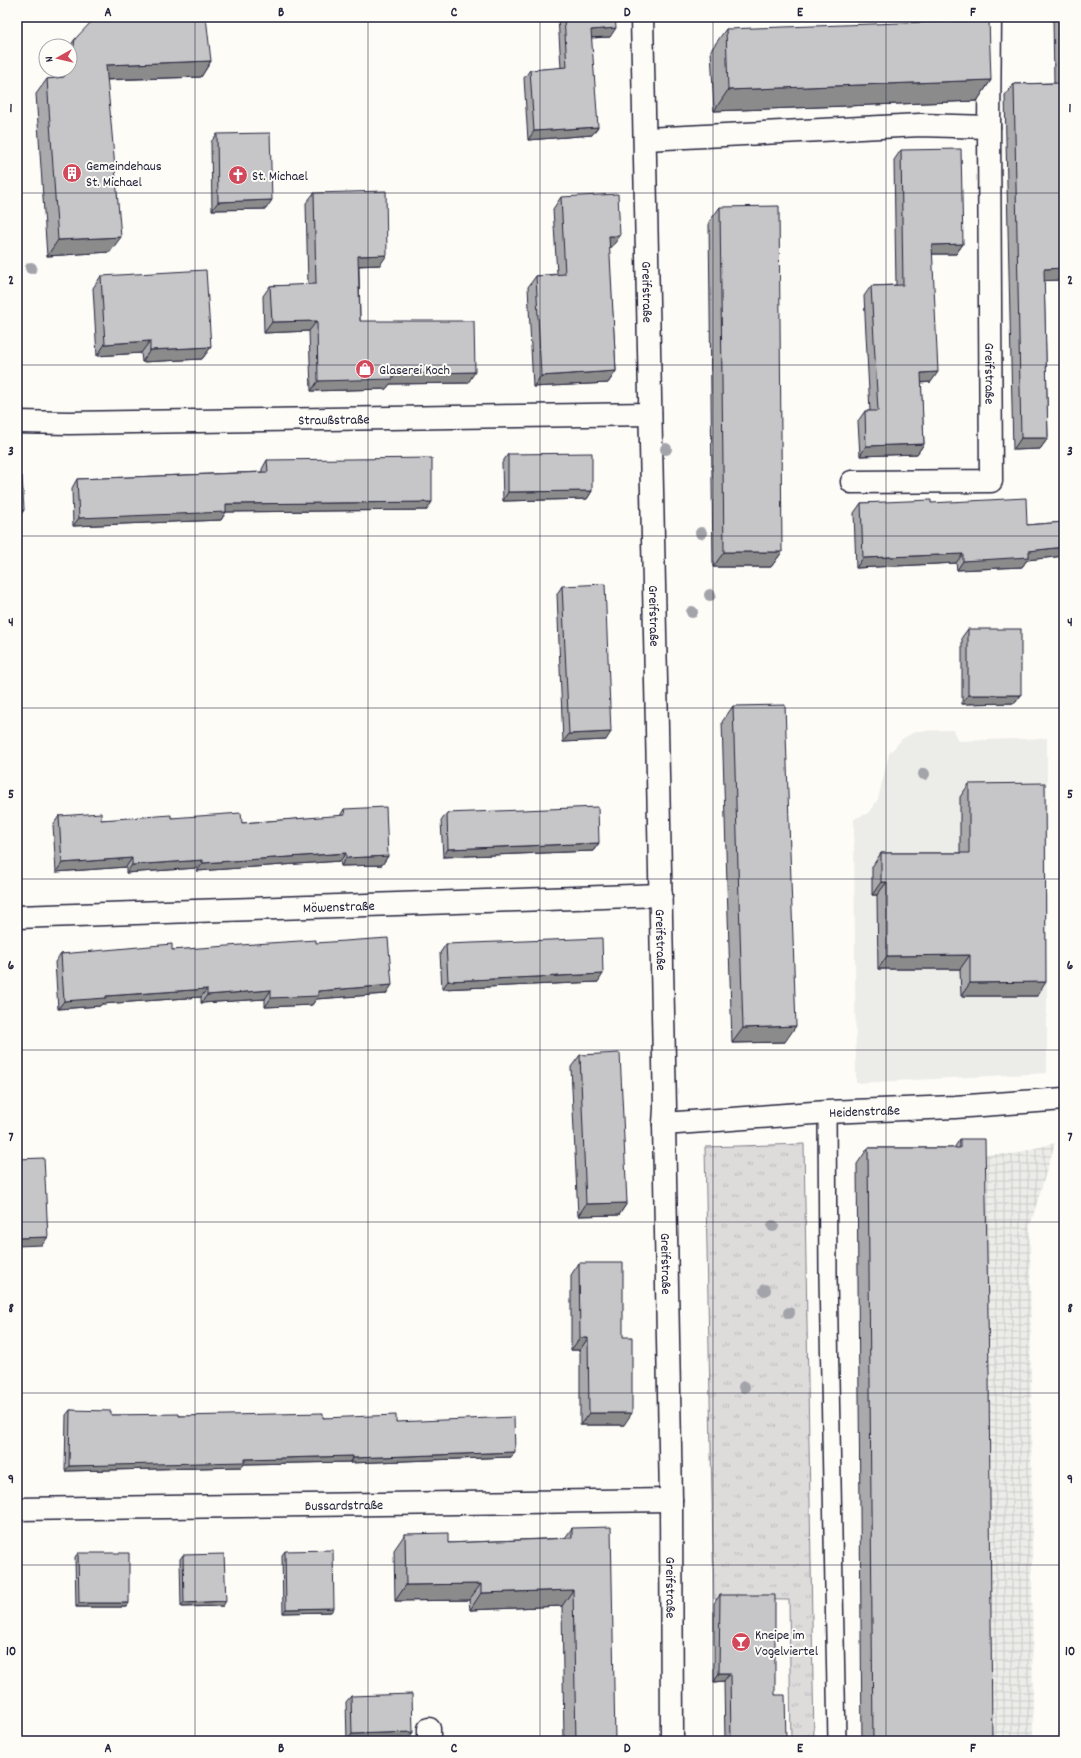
<svg xmlns="http://www.w3.org/2000/svg" width="1081" height="1758" viewBox="0 0 1081 1758" font-family="Dekko,sans-serif">
	<style>
		.built { fill: #ecece9 }
		.industrial { fill: url(#industrial-grid) }
		.grass { fill: url(#grass-tufts); stroke: #807f8b }
		.lines { fill: none; stroke-linecap: round; stroke-linejoin: round }
		.service-casing { stroke: #22223b; stroke-width: 20 }
		.minor-casing { stroke: #22223b; stroke-width: 25 }
		.service { stroke: #fdfcf7; stroke-width: 17 }
		.minor { stroke: #fdfcf7; stroke-width: 22 }
		.tree { fill: #a3a3aa }
		.wall { fill: #aaaaac; stroke: #22223b }
		.shaded-wall { fill: #8b8b8c; stroke: #22223b }
		.building { fill: #c6c6c8; stroke: #22223b }
		.grid { fill: none; stroke: #22223b; stroke-width: 1; stroke-opacity: 0.55 }
		.labels { text-anchor: middle; stroke-width: 4; stroke-linejoin: round; paint-order: stroke }
		.poi-label { font-size: 14px; fill: #22223b; stroke: #fdfcf7; text-anchor: start }
		.street-label { font-size: 14px; fill: #22223b; stroke: #fdfcf7 }
		.neatline { fill: none; stroke: #22223b; stroke-width: 1.5 }
		.grid-label { font-size: 13px; text-anchor: middle; font-weight: bold; fill: #22223b }
	</style>
	<defs>
		<pattern id="industrial-grid" width="8" height="8" patternUnits="userSpaceOnUse"><rect width="8" height="8" fill="#ecece9"/><path d="M0 4h8M4 0v8" fill="none" stroke="#cacac9"/></pattern>
		<pattern id="grass-tufts" width="24" height="20" patternUnits="userSpaceOnUse"><rect width="24" height="20" fill="#dddcdb"/><path d="M3 7l-1-3M5 7V3M7 7l1-3M15 17l-1-3M17 17v-4M19 17l1-3" fill="none" stroke="#bdbcbd"/></pattern>
	</defs>
	<rect width="100%" height="100%" fill="#fdfcf7"/>
	<filter id="ink" filterUnits="userSpaceOnUse"><feTurbulence type="fractalNoise" baseFrequency=".025" numOctaves="2"/><feDisplacementMap in="SourceGraphic" scale="8" xChannelSelector="R" yChannelSelector="G"/><feConvolveMatrix kernelMatrix="1 2 1 2 8 2 1 2 1" color-interpolation-filters="sRGB"/></filter>
	<g filter="url(#ink)">
		<polygon class="built" points="953,730 958,741 1047,738 1047,1073 856,1083 854,819 868,813 878,799 889,754 902,739 916,731"/>
		<polygon class="industrial" points="1055,1143 1030,1226 1033,1741 955,1741 949,1154 1012,1154"/>
		<polygon class="grass" points="804,1144 814,1741 791,1741 789,1600 714,1599 705,1147"/>
		<g class="lines">
			<g class="service-casing">
				<polyline id="service" points="827,1112 828,1276 837,1741"/>
			</g>
			<g class="minor-casing">
				<g id="minor">
					<path id="s1" d="M642,17L665,1108L664,1124L671,1500L672,1741"/>
					<polyline points="989,127 990,17"/>
					<path id="s2" d="M646,139L920,125L989,127L991,481L852,482"/>
					<path id="s3" d="M17,422L69,423L650,414"/>
					<path id="s4" d="M17,917L661,895"/>
					<path id="s5" d="M664,1124L827,1112L955,1107L1064,1099"/>
					<path id="s6" d="M17,1509L671,1500"/>
					<polyline points="429,1729 429,1741"/>
				</g>
			</g>
			<use href="#service" class="service"/>
			<use href="#minor" class="minor"/>
		</g>
		<g class="tree">
			<circle cx="31" cy="268" r="6"/>
			<circle cx="666" cy="449" r="6"/>
			<circle cx="701" cy="533" r="6"/>
			<circle cx="710" cy="595" r="6"/>
			<circle cx="692" cy="612" r="6"/>
			<circle cx="924" cy="774" r="6"/>
			<circle cx="773" cy="1226" r="6"/>
			<circle cx="765" cy="1290" r="6"/>
			<circle cx="789" cy="1313" r="6"/>
			<circle cx="744" cy="1387" r="6"/>
		</g>
		<g class="wall">
			<polygon points="558,17 615,17 610,37 591,38 592,135 528,140 524,78 530,70 561,68"/>
			<polygon points="1053,17 1064,17 1064,280 1044,280 1048,438 1040,449 1013,450 1005,95 1014,84 1054,83"/>
			<polygon points="726,29 991,80 977,101 714,111 711,50"/>
			<polygon points="75,39 211,61 201,77 107,80 110,252 47,256 36,94 47,79 60,77 61,70 70,70 70,46"/>
			<polygon points="217,134 266,209 212,210 211,142"/>
			<polygon points="901,150 963,244 956,254 932,254 931,382 921,383 924,444 917,454 860,456 858,421 865,411 870,411 864,296 871,286 896,285 894,160"/>
			<polygon points="314,193 380,265 359,266 360,321 468,383 390,384 386,389 311,391 309,331 264,333 263,296 270,286 308,285 306,203"/>
			<polygon points="561,197 612,247 609,247 616,371 608,383 533,387 528,287 536,276 557,274 553,209"/>
			<polygon points="720,207 782,552 771,567 713,567 709,222"/>
			<polygon points="101,276 211,347 202,359 142,362 141,353 97,356 93,288"/>
			<polygon points="508,454 592,491 587,499 503,501 502,463"/>
			<polygon points="267,460 427,510 226,512 221,520 73,526 72,488 77,479 262,472 262,469"/>
			<polygon points="861,503 931,503 1027,525 1064,522 1064,556 1027,560 1022,567 957,570 956,563 856,568 854,513"/>
			<polygon points="562,586 606,740 563,742 557,594"/>
			<polygon points="968,629 1021,695 1015,703 962,704 962,637"/>
			<polygon points="733,706 785,1042 732,1043 722,722"/>
			<polygon points="969,784 1037,996 961,996 960,969 878,969 877,895 872,895 872,867 881,853 960,853 960,797"/>
			<polygon points="344,809 388,856 382,865 341,866 340,861 197,871 197,868 126,873 126,867 56,872 53,825 59,816 101,820 171,818 242,823 340,816"/>
			<polygon points="447,813 599,843 593,851 443,857 441,821"/>
			<polygon points="316,943 386,994 316,999 312,1005 265,1007 265,999 201,1003 201,997 102,1004 100,1006 58,1009 55,962 61,954 172,950"/>
			<polygon points="446,944 598,982 442,989 440,953"/>
			<polygon points="580,1055 627,1203 619,1215 578,1216 571,1067"/>
			<polygon points="960,1139 992,1741 862,1741 857,1164 868,1148 954,1148"/>
			<polygon points="579,1263 624,1425 580,1425 580,1350 571,1350 571,1275"/>
			<polygon points="70,1410 111,1415 323,1418 396,1422 511,1457 350,1463 350,1462 244,1464 242,1467 65,1471 66,1415"/>
			<polygon points="572,1528 615,1741 564,1741 562,1606 470,1610 469,1600 395,1601 394,1550 405,1534 448,1543 565,1538"/>
			<polygon points="285,1551 331,1612 283,1613 282,1555"/>
			<polygon points="78,1553 129,1603 126,1607 76,1607 75,1557"/>
			<polygon points="183,1555 223,1606 181,1607 180,1559"/>
			<polygon points="720,1595 775,1695 786,1741 725,1741 724,1681 714,1682 714,1603"/>
			<polygon points="351,1696 413,1732 409,1738 347,1741 346,1702"/>
		</g>
		<g class="shaded-wall">
			<polygon points="616,28 610,37 585,38 591,30"/>
			<polygon points="211,61 201,77 95,80 106,65"/>
			<polygon points="991,80 977,101 714,111 728,90"/>
			<polygon points="598,127 592,135 528,140 534,131"/>
			<polygon points="272,200 266,209 212,210 218,202"/>
			<polygon points="609,236 620,236 612,247 601,247"/>
			<polygon points="121,237 110,252 47,256 58,240"/>
			<polygon points="963,244 956,254 925,254 932,245"/>
			<polygon points="387,255 380,265 351,266 358,256"/>
			<polygon points="1064,268 1064,280 1036,281 1044,269"/>
			<polygon points="317,321 309,331 264,333 272,322"/>
			<polygon points="150,341 141,353 97,356 105,344"/>
			<polygon points="211,347 202,359 142,362 150,350"/>
			<polygon points="616,371 608,383 533,387 541,376"/>
			<polygon points="475,372 468,383 390,384 386,389 311,391 318,381 393,374"/>
			<polygon points="938,372 931,382 914,383 921,373"/>
			<polygon points="1021,438 1048,438 1040,449 1013,450"/>
			<polygon points="924,444 917,454 860,456 866,446"/>
			<polygon points="592,491 587,499 503,501 508,492"/>
			<polygon points="432,502 427,510 226,512 221,520 73,526 79,518 226,504"/>
			<polygon points="24,510 18,519 17,519 17,511"/>
			<polygon points="1064,547 1064,556 1027,560 1022,567 957,570 963,561 1029,551"/>
			<polygon points="724,552 782,552 771,567 713,567"/>
			<polygon points="963,554 956,563 856,568 863,558"/>
			<polygon points="968,695 1021,695 1015,703 962,704"/>
			<polygon points="611,732 606,740 563,742 569,734"/>
			<polygon points="599,843 593,851 443,857 448,849"/>
			<polygon points="346,853 340,861 197,871 203,863"/>
			<polygon points="388,856 382,865 341,866 346,858"/>
			<polygon points="132,858 126,867 56,872 62,863"/>
			<polygon points="203,860 197,868 126,873 132,865"/>
			<polygon points="881,882 887,882 877,895 872,895"/>
			<polygon points="970,955 960,969 878,969 887,956"/>
			<polygon points="603,974 598,982 442,989 448,981"/>
			<polygon points="1046,982 1037,996 961,996 970,983"/>
			<polygon points="392,985 386,994 316,999 312,1005 265,1007 271,998 318,991"/>
			<polygon points="207,989 201,997 102,1004 100,1006 58,1009 64,1001 106,996"/>
			<polygon points="271,990 265,999 201,1003 207,995"/>
			<polygon points="796,1026 785,1042 732,1043 743,1028"/>
			<polygon points="627,1203 619,1215 578,1216 586,1204"/>
			<polygon points="48,1237 42,1245 17,1246 17,1238"/>
			<polygon points="580,1338 588,1338 580,1350 571,1350"/>
			<polygon points="589,1413 632,1413 624,1425 580,1425"/>
			<polygon points="515,1452 511,1457 350,1463 353,1458"/>
			<polygon points="353,1456 350,1462 244,1464 242,1467 65,1471 69,1466 245,1459"/>
			<polygon points="481,1584 469,1600 395,1601 406,1585"/>
			<polygon points="573,1590 562,1606 470,1610 481,1593"/>
			<polygon points="226,1601 223,1606 181,1607 184,1603"/>
			<polygon points="79,1603 129,1603 126,1607 76,1607"/>
			<polygon points="334,1608 331,1612 283,1613 286,1609"/>
			<polygon points="719,1673 730,1673 724,1681 714,1682"/>
			<polygon points="413,1732 409,1738 347,1741 352,1734"/>
		</g>
		<g class="building">
			<polygon points="98,17 206,17 211,61 106,65 121,237 58,240 47,79 64,77 67,70 70,70 70,63 72,59 75,39 93,20"/>
			<polygon points="564,17 615,17 616,28 591,30 598,127 534,131 530,70 567,67"/>
			<polygon points="1061,17 1064,17 1064,268 1044,269 1048,438 1021,438 1014,84 1063,83"/>
			<polygon points="989,20 991,80 728,90 726,29"/>
			<polygon points="270,133 272,200 218,202 217,134"/>
			<polygon points="961,149 963,244 932,245 938,372 921,373 924,444 866,446 865,411 878,411 871,286 903,285 901,150"/>
			<polygon points="386,191 387,255 358,256 360,321 474,321 475,372 393,374 393,379 318,381 317,321 272,322 270,286 316,284 314,193"/>
			<polygon points="618,194 620,236 609,236 616,371 541,376 536,276 565,274 561,197"/>
			<polygon points="779,206 782,552 724,552 720,207"/>
			<polygon points="206,270 211,347 150,350 150,341 105,344 101,276"/>
			<polygon points="592,453 592,491 508,492 508,454"/>
			<polygon points="432,458 432,502 226,504 226,512 79,518 77,479 268,472 267,460"/>
			<polygon points="17,476 22,476 24,510 17,511"/>
			<polygon points="1026,498 1027,525 1064,522 1064,547 1029,551 1029,557 963,561 963,554 863,558 861,503 931,500 931,503"/>
			<polygon points="605,584 611,732 569,734 562,586"/>
			<rect x="968" y="629" width="53" height="66"/>
			<polygon points="785,705 796,1026 743,1028 733,706"/>
			<polygon points="1045,783 1046,982 970,983 970,955 887,956 887,882 881,882 881,853 969,853 969,784"/>
			<polygon points="386,807 388,856 346,858 346,853 203,863 203,860 132,865 132,858 62,863 59,816 101,813 101,820 171,815 171,818 241,813 242,823 345,815 344,809"/>
			<polygon points="598,807 599,843 448,849 447,813"/>
			<polygon points="388,938 392,985 318,991 318,996 271,998 271,990 207,995 207,989 106,996 106,998 64,1001 61,954 172,944 172,950 269,943 316,940 316,943"/>
			<polygon points="602,938 603,974 448,981 446,944"/>
			<polygon points="620,1053 627,1203 586,1204 580,1055"/>
			<polygon points="960,1139 985,1139 989,1373 992,1741 873,1741 868,1148 960,1148"/>
			<polygon points="44,1158 48,1237 17,1238 17,1159"/>
			<polygon points="579,1263 623,1263 623,1337 632,1337 632,1413 589,1413 588,1338 580,1338"/>
			<polygon points="70,1410 111,1411 111,1415 179,1414 179,1416 323,1413 323,1418 396,1415 396,1422 514,1417 515,1452 353,1458 353,1456 245,1459 245,1462 69,1466"/>
			<polygon points="611,1527 615,1741 576,1741 573,1590 481,1593 481,1584 406,1585 405,1534 448,1533 448,1543 572,1538 572,1528"/>
			<polygon points="333,1550 334,1608 286,1609 285,1551"/>
			<polygon points="78,1553 129,1553 129,1603 79,1603"/>
			<polygon points="224,1554 226,1601 184,1603 183,1555"/>
			<polygon points="720,1595 775,1595 775,1695 785,1695 786,1741 731,1741 730,1673 719,1673"/>
			<polygon points="412,1694 413,1732 352,1734 351,1696"/>
		</g>
	</g>
	<path class="grid" d="M195,17V1741M368,17V1741M540,17V1741M713,17V1741M886,17V1741M17,193H1064M17,365H1064M17,536H1064M17,708H1064M17,879H1064M17,1050H1064M17,1222H1064M17,1393H1064M17,1565H1064"/>
	<defs>
		<g id="building-disc" transform="scale(1)"><circle r="9.5" fill="#d1495b" stroke="#fdfcf7"/><path d="M-4-6H4V6H1V3H-1V6H-4ZM-2.5-4.3h1.7v1.8h-1.7ZM.8-4.3h1.7v1.8H.8ZM-2.5-1h1.7V.8h-1.7ZM.8-1h1.7V.8H.8Z" fill="#fff"/></g>
		<g id="church-disc" transform="scale(1)"><circle r="9.5" fill="#d1495b" stroke="#fdfcf7"/><path d="M-1.2-6h2.4v3.5h3.3v2.4h-3.3V6h-2.4V-.1h-3.3v-2.4h3.3Z" fill="#fff"/></g>
		<g id="shop-disc" transform="scale(1)"><circle r="9.5" fill="#d1495b" stroke="#fdfcf7"/><path d="M-5-2.5h2.3a2.7 3.5 0 0 1 5.4 0H5L5.5 6h-11ZM-1.5-2.5h3a1.5 2.3 0 0 0-3 0Z" fill="#fff"/></g>
		<g id="bar-disc" transform="scale(1)"><circle r="9.5" fill="#d1495b" stroke="#fdfcf7"/><path d="M-6-5H6L.8 .8V4.5H3.5V6h-7V4.5H-.8V.8Z" fill="#fff"/></g>
	</defs>
	<g fill-rule="evenodd">
		<use href="#building-disc" x="72" y="173"/>
		<use href="#church-disc" x="238" y="175"/>
		<use href="#shop-disc" x="365" y="369"/>
		<use href="#bar-disc" x="741" y="1642"/>
	</g>
	<g class="labels">
		<g class="poi-label">
			<text x="86" y="170">Gemeindehaus<tspan x="86" dy="16">St. Michael</tspan></text>
			<text x="252" y="180">St. Michael</text>
			<text x="379" y="374">Glaserei Koch</text>
			<text x="755" y="1639">Kneipe im<tspan x="755" dy="16">Vogelviertel</tspan></text>
		</g>
		<g class="street-label">
			<text dy="5" stroke="none"><textPath href="#s1" startOffset="275">Greifstraße</textPath></text>
			<text dy="5" stroke="none"><textPath href="#s2" startOffset="590">Greifstraße</textPath></text>
			<text dy="5" stroke="none"><textPath href="#s3" startOffset="317">Straußstraße</textPath></text>
			<text dy="5" stroke="none"><textPath href="#s1" startOffset="599">Greifstraße</textPath></text>
			<text dy="5" stroke="none"><textPath href="#s4" startOffset="322">Möwenstraße</textPath></text>
			<text dy="5" stroke="none"><textPath href="#s1" startOffset="923">Greifstraße</textPath></text>
			<text dy="5" stroke="none"><textPath href="#s5" startOffset="201">Heidenstraße</textPath></text>
			<text dy="5" stroke="none"><textPath href="#s1" startOffset="1247">Greifstraße</textPath></text>
			<text dy="5" stroke="none"><textPath href="#s6" startOffset="327">Bussardstraße</textPath></text>
			<text dy="5" stroke="none"><textPath href="#s1" startOffset="1571">Greifstraße</textPath></text>
		</g>
	</g>
	<rect width="1081" height="1758" fill="none" stroke="#fdfcf7" stroke-width="44"/>
	<g transform="translate(58 58) rotate(262)"><circle r="19" fill="#fdfcf7" stroke="#a5a5ac"/>
	<path d="M0-3L7 15L0 10L-7 15Z" fill="#d1495b"/>
	<text y="-6" font-size="11" font-weight="bold" text-anchor="middle" fill="#22223b">N</text>
	</g>
	<rect x="22" y="22" width="1037" height="1714" class="neatline"/>
	<g class="grid-label">
		<text x="108" y="16">A</text>
		<text x="281" y="16">B</text>
		<text x="454" y="16">C</text>
		<text x="627" y="16">D</text>
		<text x="800" y="16">E</text>
		<text x="973" y="16">F</text>
		<text x="11" y="112">1</text>
		<text x="1070" y="112">1</text>
		<text x="11" y="284">2</text>
		<text x="1070" y="284">2</text>
		<text x="11" y="455">3</text>
		<text x="1070" y="455">3</text>
		<text x="11" y="626">4</text>
		<text x="1070" y="626">4</text>
		<text x="11" y="798">5</text>
		<text x="1070" y="798">5</text>
		<text x="11" y="969">6</text>
		<text x="1070" y="969">6</text>
		<text x="11" y="1141">7</text>
		<text x="1070" y="1141">7</text>
		<text x="11" y="1312">8</text>
		<text x="1070" y="1312">8</text>
		<text x="11" y="1483">9</text>
		<text x="1070" y="1483">9</text>
		<text x="11" y="1655">10</text>
		<text x="1070" y="1655">10</text>
		<text x="108" y="1752">A</text>
		<text x="281" y="1752">B</text>
		<text x="454" y="1752">C</text>
		<text x="627" y="1752">D</text>
		<text x="800" y="1752">E</text>
		<text x="973" y="1752">F</text>
	</g>
</svg>
